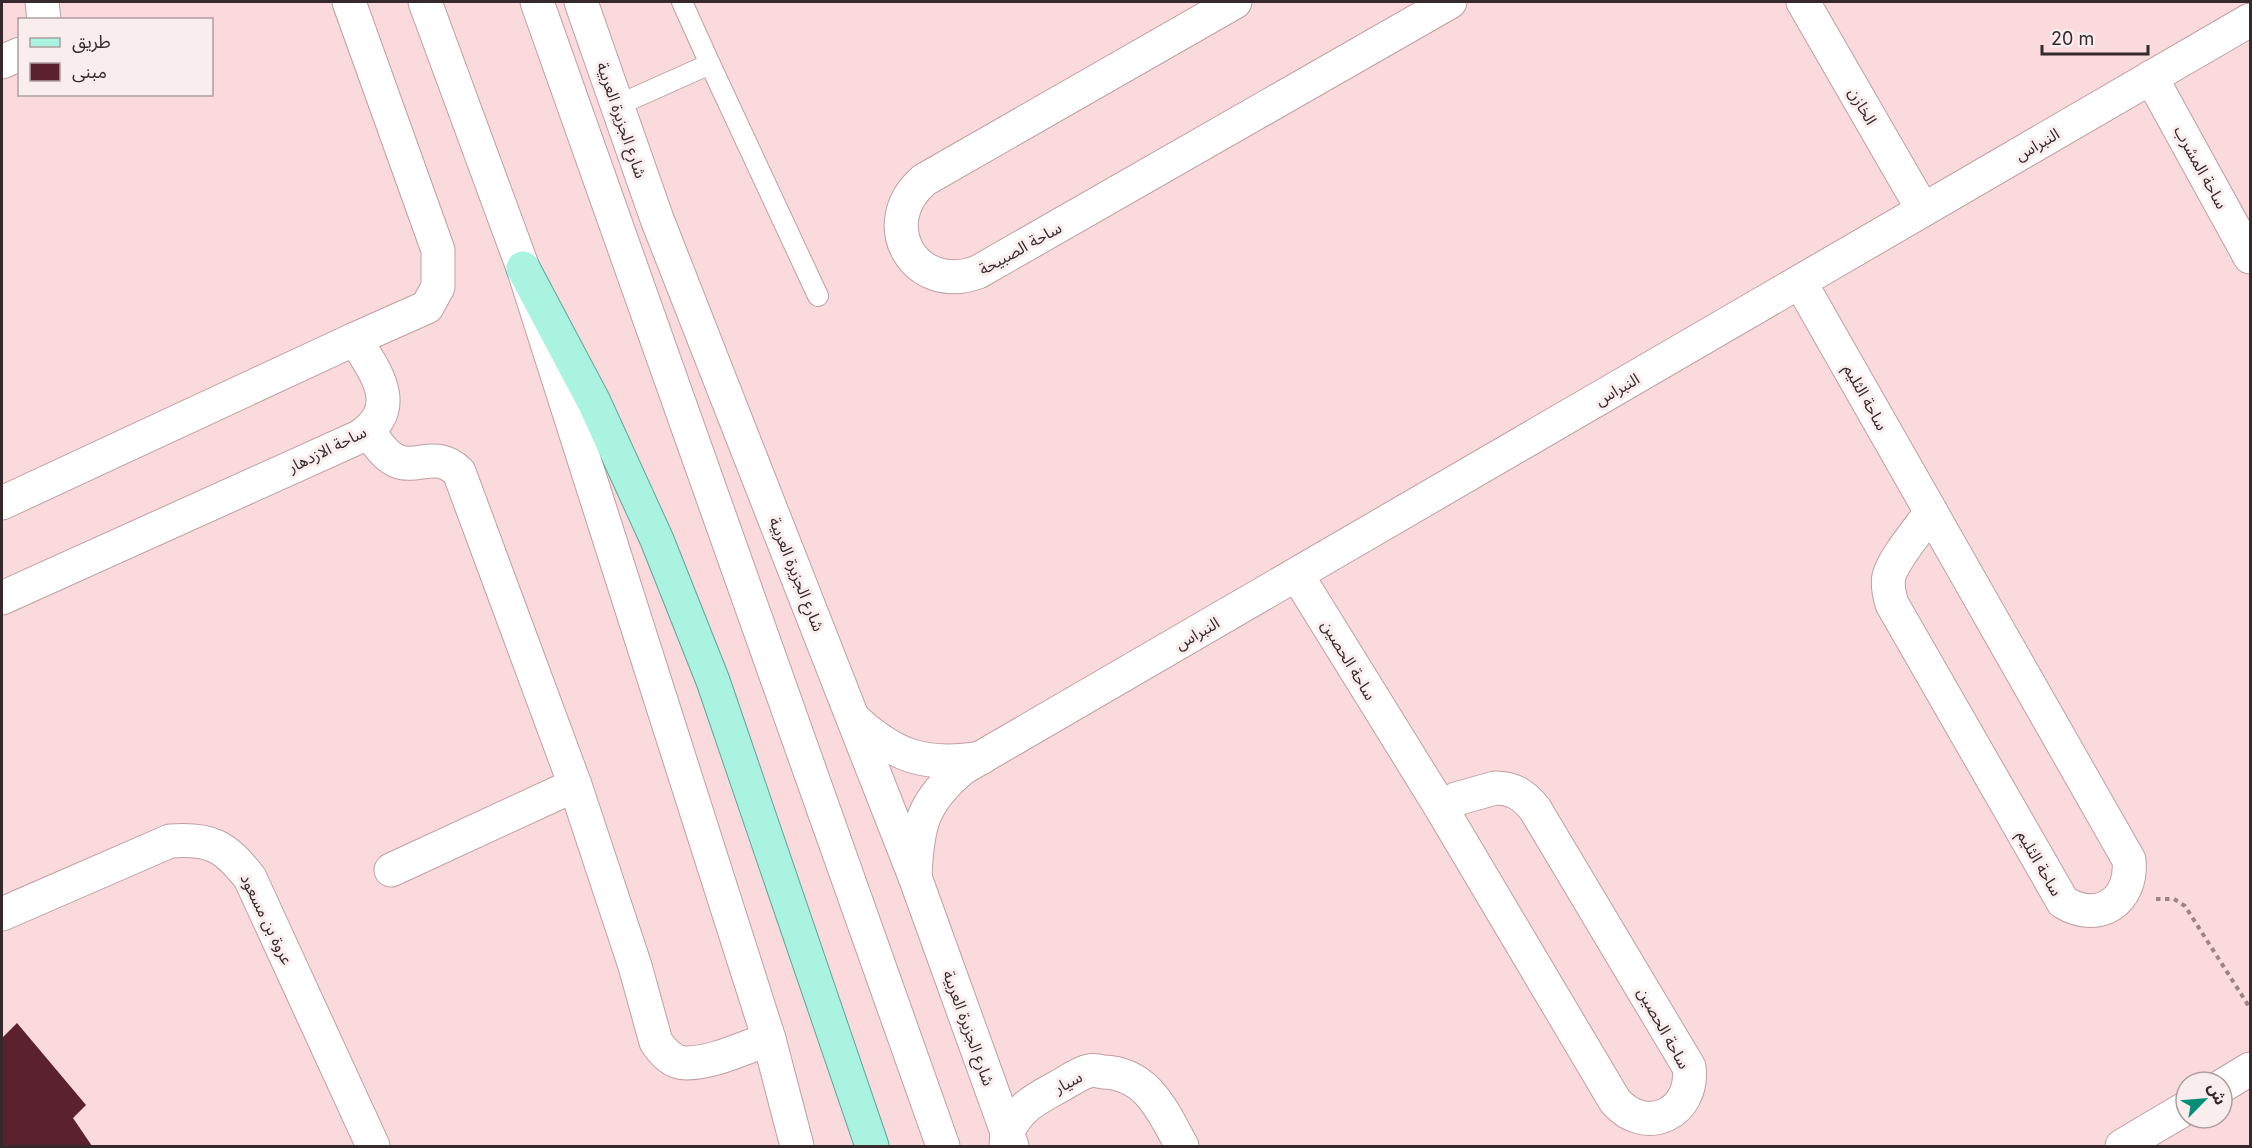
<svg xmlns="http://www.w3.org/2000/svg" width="2252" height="1148" viewBox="0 0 2252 1148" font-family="Inter,'Noto Sans Arabic',sans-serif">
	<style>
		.building { fill: #5b212e }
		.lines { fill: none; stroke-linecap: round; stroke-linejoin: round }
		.lane-casing { stroke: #be9fa3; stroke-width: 22 }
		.street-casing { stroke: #be9fa3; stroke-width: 35 }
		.secondary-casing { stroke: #be9fa3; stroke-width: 35 }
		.primary-casing { stroke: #5ca794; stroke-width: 35 }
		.path { stroke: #9b8386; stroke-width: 4; stroke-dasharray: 4.5 4.5; stroke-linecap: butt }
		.lane { stroke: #fff; stroke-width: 20 }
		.street { stroke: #fff; stroke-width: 33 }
		.secondary { stroke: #fff; stroke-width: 33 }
		.primary { stroke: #aaf3e1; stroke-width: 33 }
		.labels { text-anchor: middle; stroke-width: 6; stroke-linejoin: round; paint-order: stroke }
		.street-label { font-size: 16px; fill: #36292b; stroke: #faedee }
	</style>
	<rect width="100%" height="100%" fill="#fbdade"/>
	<polygon class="building" points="17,1023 86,1105 73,1118 92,1146 2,1146 2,1038"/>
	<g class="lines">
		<g class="lane-casing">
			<g id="lane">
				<polyline points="682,2 710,64"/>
				<polyline points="616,106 710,64 818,296"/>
			</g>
		</g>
		<g class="street-casing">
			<g id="street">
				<polyline points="42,2 44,20"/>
				<polyline points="349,2 438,250 438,287 427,307 355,339"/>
				<polyline points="581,2 657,219 915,877 1012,1146"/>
				<path d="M1235,2L924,180C873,224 915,296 978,272L1450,2"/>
				<polyline points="1803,2 1923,210"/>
				<polyline points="2,62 20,54"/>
				<polyline points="2151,77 2250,257"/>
				<polyline points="1800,282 1931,512"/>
				<path d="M369,430C404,494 426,440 459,472L575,785L635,966L656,1042C663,1052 672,1063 686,1063C713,1063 743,1048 769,1039"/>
				<path d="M2,503L355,339C376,373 404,408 359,437L2,598"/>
				<path d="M1931,512L2129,860C2133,901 2099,924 2063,902L1892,604C1889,594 1887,585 1889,576C1894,558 1920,528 1931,512Z"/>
				<polyline points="1297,575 1440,806"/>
				<path d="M854,719C895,757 926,767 981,758"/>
				<path d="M1495,788C1513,788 1524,795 1535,809L1689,1067C1695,1113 1646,1137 1615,1101L1440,806L1456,799Z"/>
				<polyline points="391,870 575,785"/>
				<path d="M915,877C917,826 922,802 963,768L2250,20"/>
				<path d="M2,914L170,841C211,838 225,846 250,878L373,1146"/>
				<polyline points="2222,1086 2250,1069"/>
				<path d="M1007,1134C1017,1109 1034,1100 1056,1088C1066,1083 1079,1073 1089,1071C1093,1070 1099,1071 1103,1072C1148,1073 1163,1112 1182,1146"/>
				<polyline points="2122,1146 2186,1108"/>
			</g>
		</g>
		<g class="secondary-casing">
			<g id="secondary">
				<polyline points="425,2 523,268 769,1039 797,1146"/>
				<polyline points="537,2 943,1146"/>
				<polyline points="1006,1146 1007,1134"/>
			</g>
		</g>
		<g class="primary-casing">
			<polyline id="primary" points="523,268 594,402 657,540 713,681 872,1146"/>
		</g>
		<polyline class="path" points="2156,899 2174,899 2185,906 2250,1008"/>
		<use href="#lane" class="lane"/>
		<use href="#street" class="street"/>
		<use href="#secondary" class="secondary"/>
		<use href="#primary" class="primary"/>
	</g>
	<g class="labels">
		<g class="street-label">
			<text transform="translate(1863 106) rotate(60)" y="6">الخازن</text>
			<text transform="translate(622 120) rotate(71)" y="6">شارع الجزيرة العربية</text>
			<text transform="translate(2037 144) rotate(-30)" y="6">النبراس</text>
			<text transform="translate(2201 167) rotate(61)" y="6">ساحة المشرب</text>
			<text transform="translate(1020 248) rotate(-29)" y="6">ساحة الصبيحة</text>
			<text transform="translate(1617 389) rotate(-30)" y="6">النبراس</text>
			<text transform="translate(1866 397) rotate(61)" y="6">ساحة الثليم</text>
			<text transform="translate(327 449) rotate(-26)" y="6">ساحة الازدهار</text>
			<text transform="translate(797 574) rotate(68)" y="6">شارع الجزيرة العربية</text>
			<text transform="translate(1197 633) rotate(-30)" y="6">النبراس</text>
			<text transform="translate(1349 660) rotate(59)" y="6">ساحة الحصين</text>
			<text transform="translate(2040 863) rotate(60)" y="6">ساحة الثليم</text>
			<text transform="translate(267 919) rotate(64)" y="6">عروة بن مسعود</text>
			<text transform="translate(969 1028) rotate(70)" y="6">شارع الجزيرة العربية</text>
			<text transform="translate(1664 1028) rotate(61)" y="6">ساحة الحصين</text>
			<text transform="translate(1068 1082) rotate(-28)" y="6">سيار</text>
		</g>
	</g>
	<rect width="2252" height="1148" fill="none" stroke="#36292b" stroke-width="6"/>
	<rect x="18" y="18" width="195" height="78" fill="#faedee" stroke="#ac9fa0" stroke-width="1.5"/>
	<rect x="30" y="38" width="30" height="9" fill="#aaf3e1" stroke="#ac9fa0" stroke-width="1.5"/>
	<text x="72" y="48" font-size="18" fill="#36292b">طريق</text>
	<rect x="30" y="63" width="30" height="18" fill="#5b212e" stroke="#ac9fa0" stroke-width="1.5"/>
	<text x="72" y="78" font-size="18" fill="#36292b">مبنى</text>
	<g transform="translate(2204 1100) rotate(65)"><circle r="28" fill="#faedee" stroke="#ac9fa0" stroke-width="1.5"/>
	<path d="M0-4.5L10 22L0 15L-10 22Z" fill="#058e76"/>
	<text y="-9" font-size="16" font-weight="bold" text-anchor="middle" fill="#36292b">ش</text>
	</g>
	<path d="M2042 45v9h106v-9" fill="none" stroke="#36292b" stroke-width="3"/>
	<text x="2051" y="45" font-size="18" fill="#36292b" stroke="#faedee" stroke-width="4.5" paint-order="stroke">20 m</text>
</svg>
